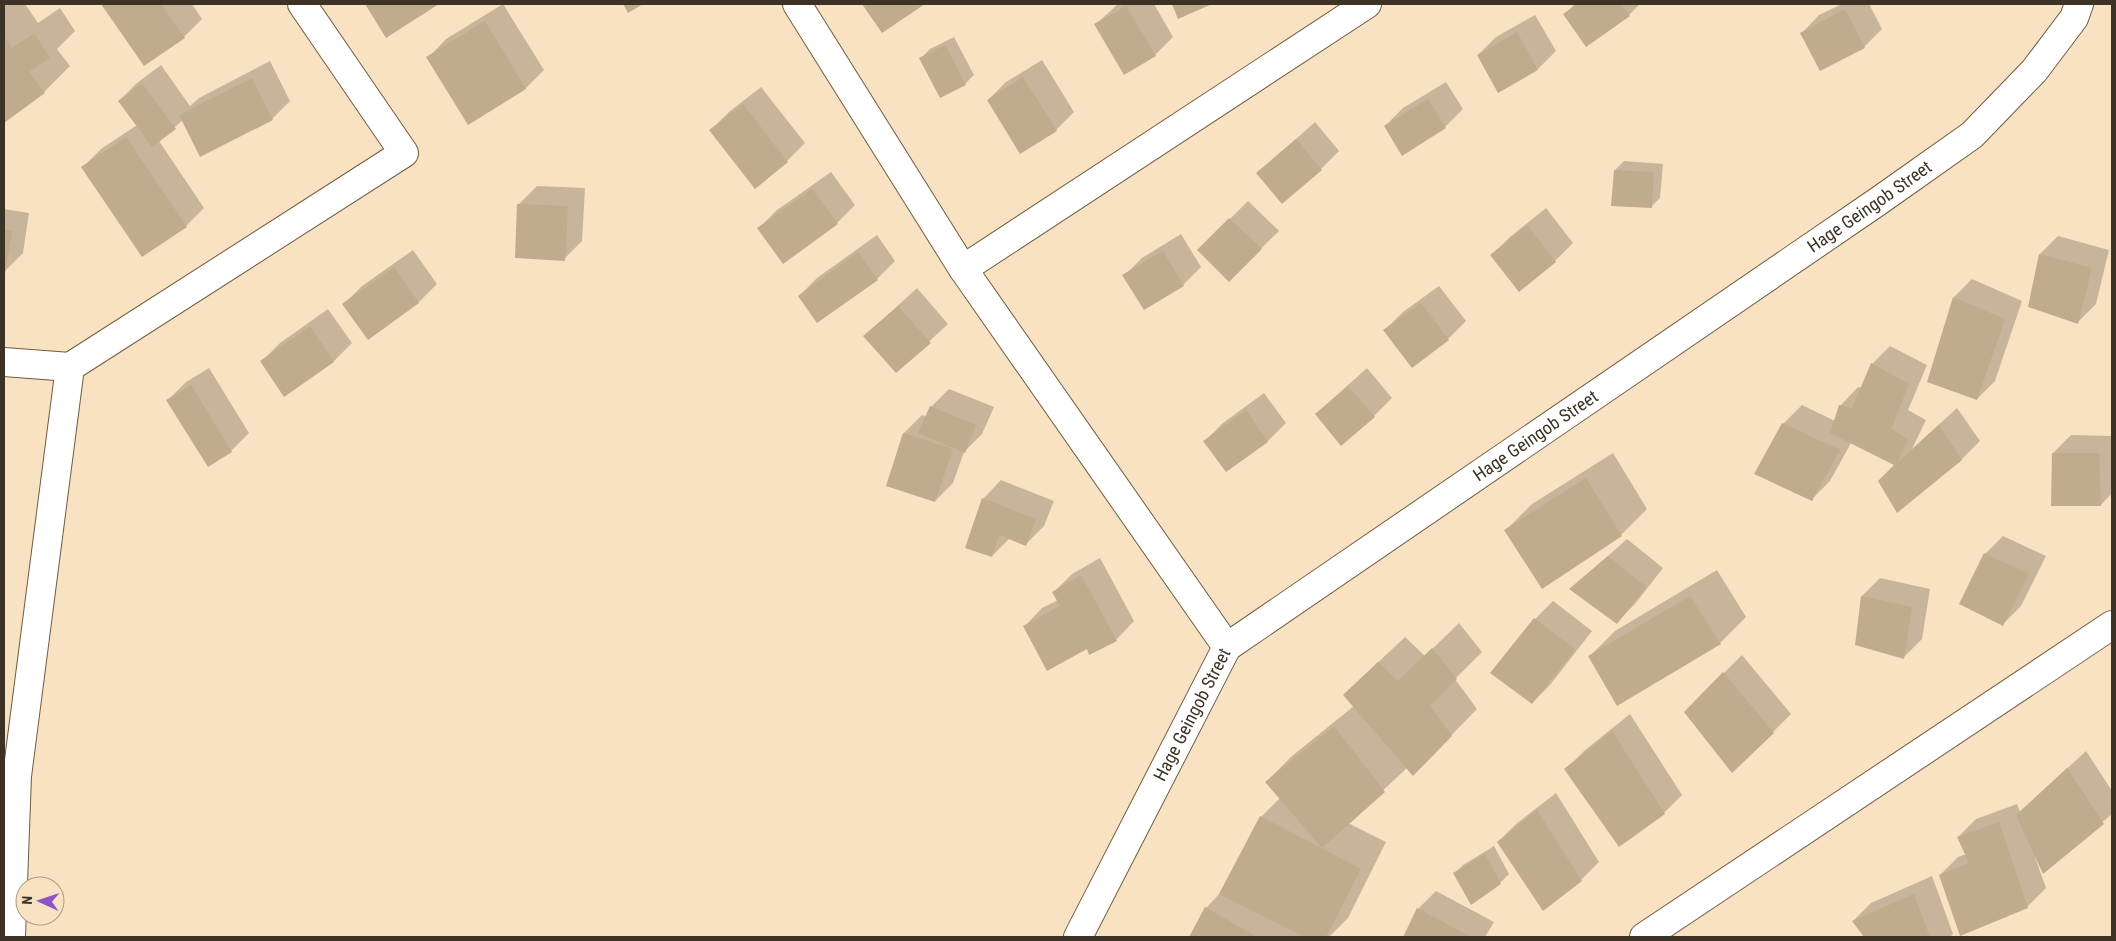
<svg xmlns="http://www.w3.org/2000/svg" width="2116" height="941" viewBox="0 0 2116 941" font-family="'Roboto Condensed',sans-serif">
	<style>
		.shadow { fill: #0003 }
		.building { fill: #c1ab8d }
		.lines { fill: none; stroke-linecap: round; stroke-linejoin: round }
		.minor-casing { stroke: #705c40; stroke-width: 30 }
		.tertiary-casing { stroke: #705c40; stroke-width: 30 }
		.minor { stroke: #fff; stroke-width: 28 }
		.tertiary { stroke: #fff; stroke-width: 28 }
		.labels { text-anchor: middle; stroke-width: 5; stroke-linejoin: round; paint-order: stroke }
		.street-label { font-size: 18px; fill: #3c3326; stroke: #f9e2c2 }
	</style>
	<rect width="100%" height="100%" fill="#f9e2c2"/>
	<g class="shadow">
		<polygon points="4,4 25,4 38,23 60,8 75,31 57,49 70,66 44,92 5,121"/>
		<polygon points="102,4 192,4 202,19 184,37 144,64"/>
		<polygon points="366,4 437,4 386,36"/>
		<polygon points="503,4 544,70 526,88 469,124 428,58 446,39"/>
		<polygon points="864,4 923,4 882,31"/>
		<polygon points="1118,4 1154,4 1173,37 1155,55 1096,24"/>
		<polygon points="1575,4 1640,4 1629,15 1565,14"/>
		<polygon points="1842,4 1869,4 1882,29 1864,47 1801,34 1819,15"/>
		<polygon points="1535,15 1556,51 1538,69 1499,91 1478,55 1496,37"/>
		<polygon points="954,37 974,75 965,84 921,58 930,49"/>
		<polygon points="1042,60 1074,112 1056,130 988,100 1006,82"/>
		<polygon points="270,61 290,101 272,119 183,120 159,141 204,208 186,226 83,167 101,149 137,125 119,101 137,83 161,65 190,106 199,98"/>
		<polygon points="1446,82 1463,109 1445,127 1385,126 1403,108"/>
		<polygon points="761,87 805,143 787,161 711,130 729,112"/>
		<polygon points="1315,122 1339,151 1321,169 1258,173"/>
		<polygon points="1624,161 1663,164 1660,198 1651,207 1615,170"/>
		<polygon points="831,172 855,205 837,223 759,228 777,210"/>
		<polygon points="537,186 585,188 582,241 564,259 516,257 519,204"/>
		<polygon points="1248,201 1279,231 1229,280 1199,250"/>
		<polygon points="1546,208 1573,243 1555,261 1520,290 1492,255 1510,237"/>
		<polygon points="4,209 29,213 23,253 5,271"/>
		<polygon points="1181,234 1201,267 1183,285 1124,276 1142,258"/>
		<polygon points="877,235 895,261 877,279 799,296 817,278"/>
		<polygon points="2058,236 2109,250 2096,304 2078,322 2030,306 2040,254"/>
		<polygon points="413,250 437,284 419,302 368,338 344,304 362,286"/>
		<polygon points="1972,279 2022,301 1995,381 1977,399 1954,297"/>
		<polygon points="1439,286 1466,321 1448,339 1385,330 1403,312"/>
		<polygon points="917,288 948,324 896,372 865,336"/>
		<polygon points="328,309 352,343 334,361 284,395 262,361 280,343"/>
		<polygon points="1890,346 1927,365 1908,410 1926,420 1912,449 1957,408 1980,441 1962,459 1897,511 1896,465 1851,443 1830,481 1812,499 1756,474 1783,424 1802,405 1835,421 1840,406 1858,387 1862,388 1872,364"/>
		<polygon points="209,368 249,433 231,451 168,400 186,382"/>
		<polygon points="1367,368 1392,398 1374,416 1316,414"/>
		<polygon points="949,389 994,407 982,434 964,452 953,483 935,501 887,485 904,433 922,415 927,417 931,407"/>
		<polygon points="1264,393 1286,423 1268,441 1226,470 1205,441 1223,423"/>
		<polygon points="2071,435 2112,436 2112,493 2101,505 2053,453"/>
		<polygon points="1613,453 1647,509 1621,535 1506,530 1532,504"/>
		<polygon points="1001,480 1054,501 1044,526 1026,544 1010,538 992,556 983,499"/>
		<polygon points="2003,536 2046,556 2021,606 2003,624 1985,554"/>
		<polygon points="1627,539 1663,568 1635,604 1617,622 1571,589"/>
		<polygon points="1100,558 1134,621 1116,640 1087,648 1024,627 1042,608 1058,600 1054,592 1072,574"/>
		<polygon points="1717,570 1746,617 1720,643 1589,657 1615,631"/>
		<polygon points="1880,578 1930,589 1922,639 1904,657 1862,596"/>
		<polygon points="1553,601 1592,631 1550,685 1532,703 1535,619"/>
		<polygon points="1459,623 1482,652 1455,679 1477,709 1439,748 1408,767 1348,823 1386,842 1348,918 1329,937 1190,937 1206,908 1220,893 1261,817 1280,798 1266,782 1292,756 1354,706 1371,669 1405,637 1425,656"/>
		<polygon points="1742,655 1791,714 1773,732 1685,712"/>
		<polygon points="1630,714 1682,795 1664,813 1619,845 1566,769 1584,751"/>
		<polygon points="2086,751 2112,791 2112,814 2044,872 2037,856 2035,857 2046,888 2027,907 1940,875 1958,857 1966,854 1958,837 1976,819 2017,804 2020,812"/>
		<polygon points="1556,793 1599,862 1581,880 1498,842 1516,824"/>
		<polygon points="1494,846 1509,874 1500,883 1454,874 1463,865"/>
		<polygon points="1932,876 1953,934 1950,937 1866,937 1853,921 1871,903"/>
		<polygon points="1436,891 1494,922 1485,937 1404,937 1418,909"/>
	</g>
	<g class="building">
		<polygon points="101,4 161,4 185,38 144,66"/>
		<polygon points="365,4 439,4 386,38"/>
		<polygon points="623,4 643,4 628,13"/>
		<polygon points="862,4 925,4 882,33"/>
		<polygon points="1172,4 1212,4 1178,19"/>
		<polygon points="1578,4 1621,4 1630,16 1586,47 1563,14"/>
		<polygon points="1126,6 1156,56 1124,75 1094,24"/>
		<polygon points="1845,9 1865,48 1820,71 1800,33"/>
		<polygon points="485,21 526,89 468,125 426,57"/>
		<polygon points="1517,32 1538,70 1498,93 1477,55"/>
		<polygon points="34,33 50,58 29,72 45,93 4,123 4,36 12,48"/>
		<polygon points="945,45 966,85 940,98 919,58"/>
		<polygon points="1023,77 1057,131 1020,154 987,100"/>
		<polygon points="252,78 273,120 200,157 179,115"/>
		<polygon points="142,83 176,129 152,147 118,101"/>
		<polygon points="1428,99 1446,128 1402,156 1384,126"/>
		<polygon points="743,104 788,162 755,189 709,130"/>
		<polygon points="126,137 187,227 142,257 81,167"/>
		<polygon points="1296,139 1322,170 1282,204 1256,173"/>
		<polygon points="1614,170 1654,172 1652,208 1611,206"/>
		<polygon points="812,189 838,224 783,264 757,228"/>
		<polygon points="517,204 568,206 565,261 515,258"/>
		<polygon points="1229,218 1262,249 1229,282 1197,250"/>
		<polygon points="1527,225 1556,262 1519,292 1490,255"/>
		<polygon points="4,229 12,231 5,274 4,274"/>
		<polygon points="1163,251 1184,286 1144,310 1122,275"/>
		<polygon points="858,252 878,280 817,323 798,296"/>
		<polygon points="2039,254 2092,268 2078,324 2028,307"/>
		<polygon points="394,267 419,303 368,340 342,304"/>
		<polygon points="1953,297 2005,319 1977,400 1927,382"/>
		<polygon points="1421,303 1449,340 1412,368 1383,330"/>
		<polygon points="898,306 931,343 896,373 863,336"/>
		<polygon points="310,326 334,362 284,397 260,361"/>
		<polygon points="1871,363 1909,384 1891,429 1908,439 1897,463 1939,425 1962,460 1897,513 1878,481 1894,465 1830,433 1839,405 1852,408"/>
		<polygon points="191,385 232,452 208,467 166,400"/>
		<polygon points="1348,386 1375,417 1341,446 1315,414"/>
		<polygon points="930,406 976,425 965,453 918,433"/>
		<polygon points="1246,410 1268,442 1226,472 1203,441"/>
		<polygon points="1782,423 1840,450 1812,501 1754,474"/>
		<polygon points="903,433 953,449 935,502 886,486"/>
		<polygon points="2052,453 2099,453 2101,506 2051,506"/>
		<polygon points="1586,478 1622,536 1542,589 1504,530"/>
		<polygon points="982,498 1036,519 1026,546 999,535 992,557 965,548"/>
		<polygon points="1984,553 2029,574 2003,626 1959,604"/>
		<polygon points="1608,556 1646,587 1617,624 1569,589"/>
		<polygon points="1081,575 1117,641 1089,655 1087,649 1047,671 1023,626 1060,606 1052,592"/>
		<polygon points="1690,596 1721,644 1617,706 1588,656"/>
		<polygon points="1861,596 1912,607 1904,659 1855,645"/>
		<polygon points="1534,618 1575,649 1532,704 1490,673"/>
		<polygon points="1432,648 1457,679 1430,706 1452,736 1413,776 1343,695 1378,662 1398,681"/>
		<polygon points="1723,672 1774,733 1732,773 1684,712"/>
		<polygon points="1334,726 1385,792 1322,848 1265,782"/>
		<polygon points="1612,731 1665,814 1619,847 1564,769"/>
		<polygon points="2067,768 2104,824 2043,874 2016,815"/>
		<polygon points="1537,810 1582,881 1543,911 1497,842"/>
		<polygon points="1260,816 1361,869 1326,937 1305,937 1219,894"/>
		<polygon points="1999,822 2028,908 1960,936 1939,875 1969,863 1957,837"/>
		<polygon points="1485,854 1501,884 1471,905 1453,873"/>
		<polygon points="1914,894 1930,937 1864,937 1852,921"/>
		<polygon points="1205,907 1257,937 1189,937"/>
		<polygon points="1417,908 1471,937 1403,937"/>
	</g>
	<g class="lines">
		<g class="minor-casing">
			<g id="minor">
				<polyline points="797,4 963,269 1227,647"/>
				<polyline points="963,269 1367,4"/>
				<polyline points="4,362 70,367"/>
				<polyline points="11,937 17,776 70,367 404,153 302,4"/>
				<polyline points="1644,937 2112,625"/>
			</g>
		</g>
		<g class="tertiary-casing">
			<g id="tertiary">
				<path id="s1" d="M1078,937L1227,647L1880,200L1972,135L2034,71L2074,18L2079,4"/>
			</g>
		</g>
		<use href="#minor" class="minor"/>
		<use href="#tertiary" class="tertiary"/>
	</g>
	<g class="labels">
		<g class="street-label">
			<text dy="6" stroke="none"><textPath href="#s1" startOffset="1105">Hage Geingob Street</textPath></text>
			<text dy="6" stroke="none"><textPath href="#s1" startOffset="700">Hage Geingob Street</textPath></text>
			<text dy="6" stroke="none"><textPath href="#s1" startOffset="250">Hage Geingob Street</textPath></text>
		</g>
	</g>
	<rect width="2116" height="941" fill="none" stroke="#3c3326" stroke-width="10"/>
	<g transform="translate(40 901) rotate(273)"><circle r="24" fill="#f9e2c2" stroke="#ad9c84"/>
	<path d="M0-4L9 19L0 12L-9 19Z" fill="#8e51c7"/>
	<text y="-8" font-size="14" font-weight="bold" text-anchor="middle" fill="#3c3326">N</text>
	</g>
</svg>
